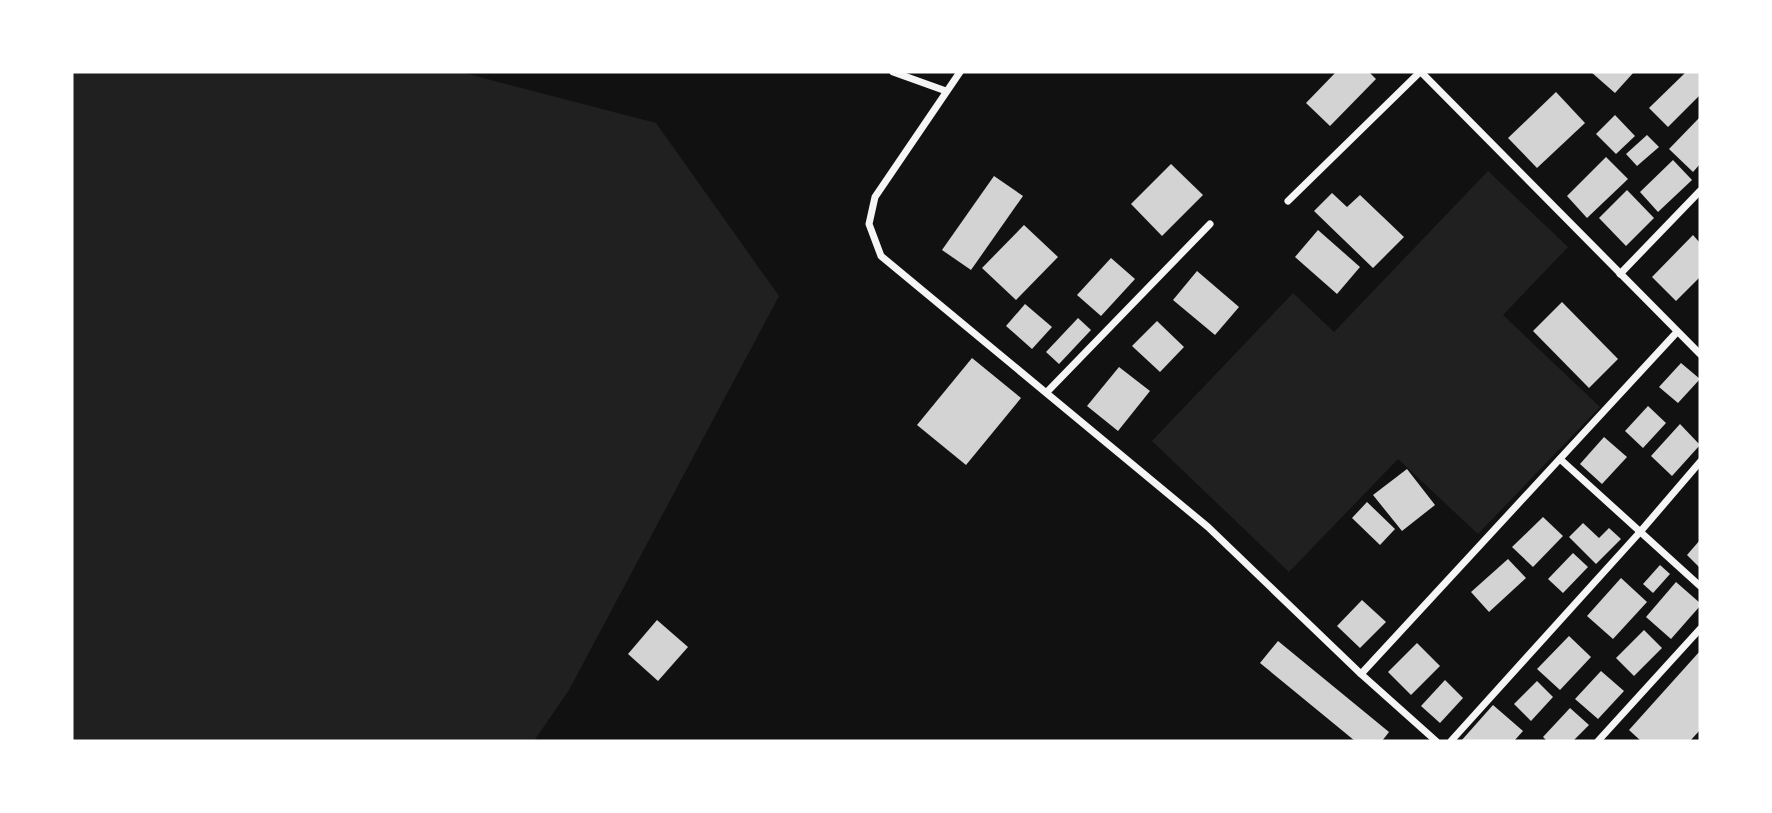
<svg xmlns="http://www.w3.org/2000/svg" width="1772" height="813" viewBox="0 0 1772 813" font-family="Arial,sans-serif">
	<style>
		.green { fill: #202020 }
		.building { fill: #d3d3d3 }
		.lines { fill: none; stroke-linecap: round; stroke-linejoin: round }
		.minor { stroke: #f5f5f5; stroke-width: 7 }
	</style>
	<rect width="100%" height="100%" fill="#111"/>
	<g class="green">
		<polygon points="72,72 460,72 656,123 779,296 569,690 534,741 72,741"/>
		<polygon points="1488,171 1568,247 1503,315 1600,407 1478,534 1398,459 1289,572 1152,441 1293,293 1334,332"/>
	</g>
	<g class="building">
		<polygon points="1336,72 1369,72 1376,79 1330,126 1306,103"/>
		<polygon points="1591,72 1634,72 1615,93"/>
		<polygon points="1686,72 1700,72 1700,95 1668,127 1649,108"/>
		<polygon points="1556,92 1585,123 1537,168 1508,138"/>
		<polygon points="1615,115 1635,136 1616,154 1596,134"/>
		<polygon points="1700,117 1700,164 1693,172 1669,149"/>
		<polygon points="1647,135 1659,147 1637,166 1626,154"/>
		<polygon points="1606,157 1628,179 1587,218 1567,196"/>
		<polygon points="1673,160 1692,180 1658,212 1640,192"/>
		<polygon points="1171,164 1203,195 1162,236 1131,204"/>
		<polygon points="994,176 1023,196 971,270 942,250"/>
		<polygon points="1627,190 1654,218 1626,246 1599,218"/>
		<polygon points="1332,193 1347,207 1360,195 1404,237 1373,268 1314,211"/>
		<polygon points="1024,225 1058,257 1016,300 982,268"/>
		<polygon points="1318,230 1360,267 1337,294 1295,257"/>
		<polygon points="1693,235 1700,243 1700,277 1676,301 1652,277"/>
		<polygon points="1111,258 1135,279 1101,316 1077,295"/>
		<polygon points="1197,271 1239,307 1215,335 1173,300"/>
		<polygon points="1562,302 1618,359 1589,388 1533,331"/>
		<polygon points="1025,304 1052,327 1032,349 1006,326"/>
		<polygon points="1078,318 1091,330 1059,364 1046,352"/>
		<polygon points="1157,321 1184,347 1160,372 1132,346"/>
		<polygon points="972,358 1021,398 966,465 917,425"/>
		<polygon points="1681,363 1700,379 1678,403 1659,387"/>
		<polygon points="1119,367 1150,391 1118,431 1087,406"/>
		<polygon points="1648,406 1666,423 1643,448 1625,431"/>
		<polygon points="1680,424 1700,445 1672,476 1651,456"/>
		<polygon points="1604,437 1627,457 1602,484 1580,464"/>
		<polygon points="1407,469 1435,505 1402,531 1373,495"/>
		<polygon points="1367,502 1395,529 1380,545 1352,518"/>
		<polygon points="1543,517 1563,536 1533,567 1512,547"/>
		<polygon points="1583,523 1599,538 1609,528 1621,539 1596,564 1569,537"/>
		<polygon points="1700,540 1700,568 1687,555"/>
		<polygon points="1573,553 1588,567 1563,593 1548,579"/>
		<polygon points="1508,559 1526,578 1489,612 1471,592"/>
		<polygon points="1660,565 1670,574 1653,593 1643,584"/>
		<polygon points="1621,578 1647,602 1613,639 1587,616"/>
		<polygon points="1676,582 1700,603 1700,606 1671,639 1646,617"/>
		<polygon points="1362,600 1386,622 1360,648 1337,626"/>
		<polygon points="657,620 688,647 658,681 628,654"/>
		<polygon points="1644,630 1662,648 1634,676 1616,658"/>
		<polygon points="1569,636 1591,657 1560,690 1537,669"/>
		<polygon points="1278,641 1389,732 1382,741 1355,741 1260,663"/>
		<polygon points="1417,643 1440,666 1411,695 1388,672"/>
		<polygon points="1700,651 1700,730 1690,741 1641,741 1629,730"/>
		<polygon points="1601,671 1624,691 1598,719 1575,699"/>
		<polygon points="1445,680 1463,698 1440,723 1421,706"/>
		<polygon points="1537,681 1553,697 1531,721 1514,704"/>
		<polygon points="1493,705 1523,731 1514,741 1461,741"/>
		<polygon points="1570,708 1589,725 1573,741 1547,741 1543,737"/>
	</g>
	<g class="lines">
		<g class="minor">
			<polyline points="893,72 946,91"/>
			<polyline points="960,72 875,197 869,224 881,256 1208,527 1361,674 1436,741"/>
			<polyline points="1421,72 1700,354"/>
			<polyline points="1288,201 1420,72"/>
			<polyline points="1620,274 1700,191"/>
			<polyline points="1047,392 1210,224"/>
			<polyline points="1560,459 1700,586"/>
			<polyline points="1361,674 1677,332"/>
			<polyline points="1451,741 1640,532 1700,462"/>
			<polyline points="1598,741 1700,629"/>
		</g>
	</g>
	<rect width="1772" height="813" fill="none" stroke="#ffffff" stroke-width="147"/>
</svg>
